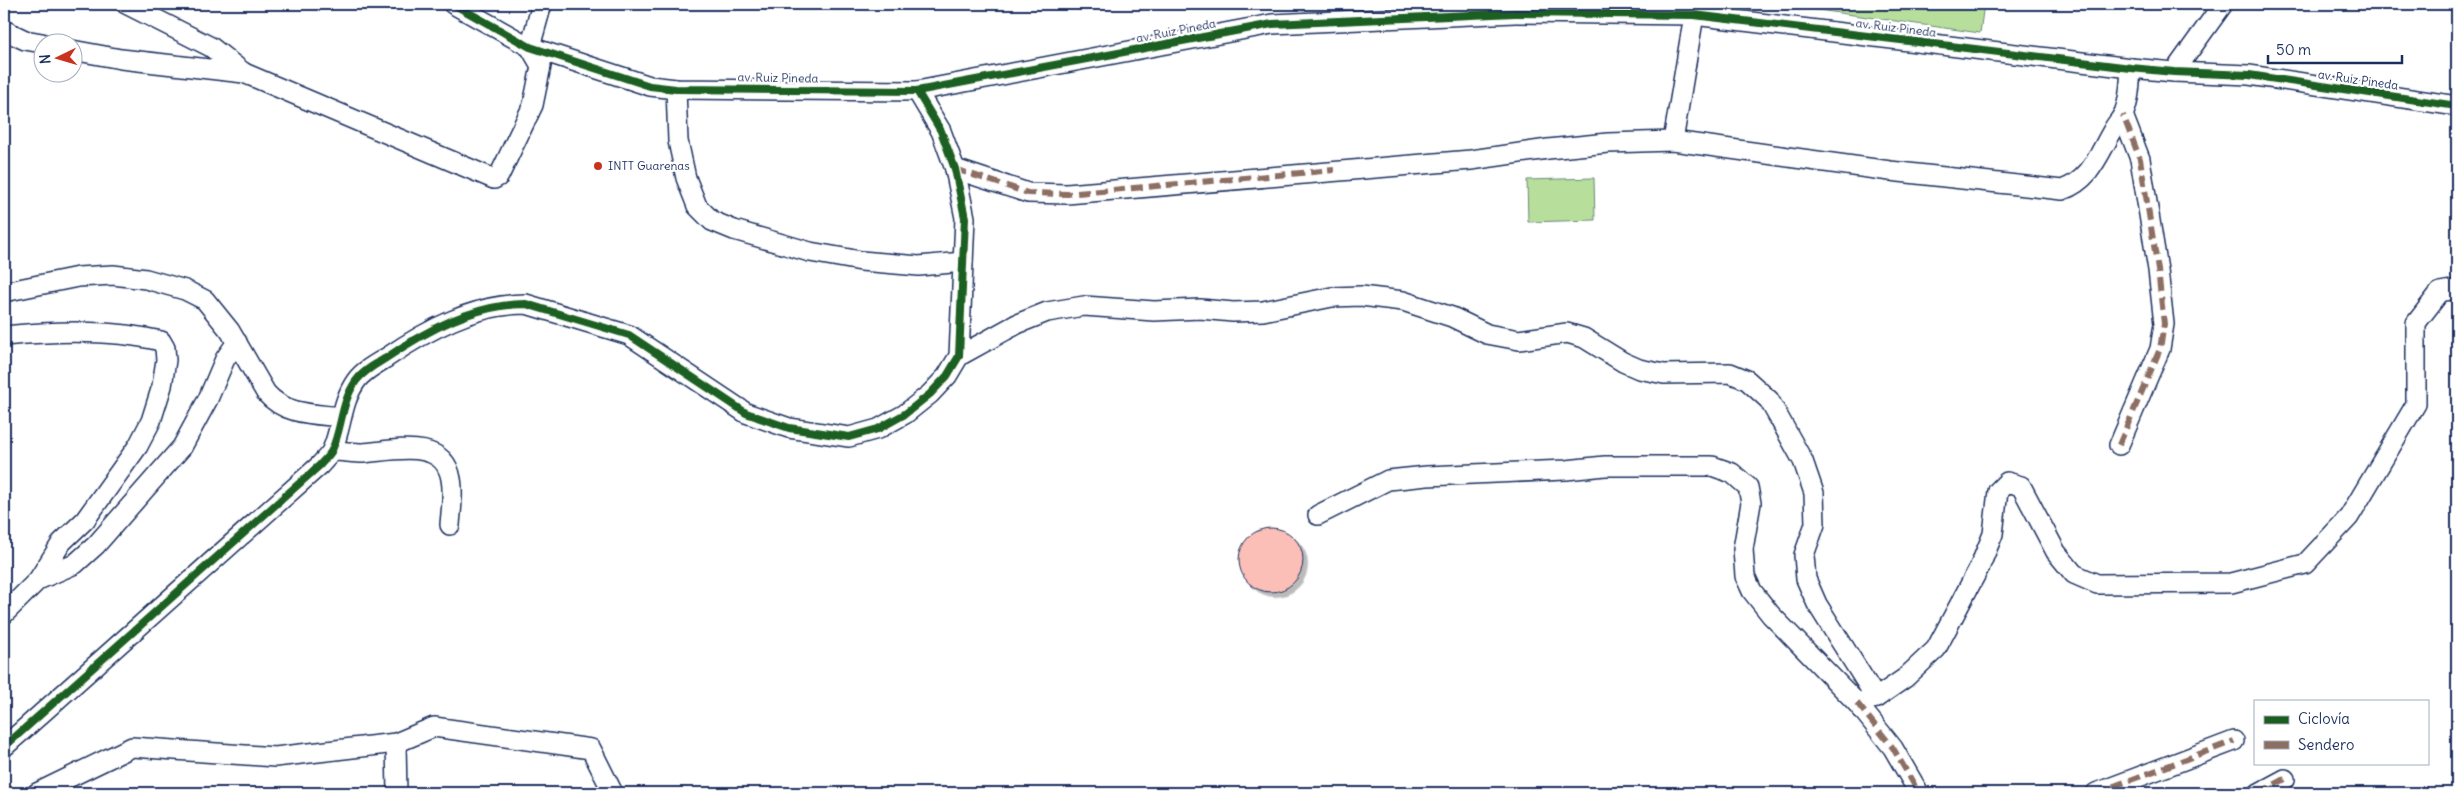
<svg xmlns="http://www.w3.org/2000/svg" width="2461" height="797" viewBox="0 0 2461 797" font-family="Delius,sans-serif">
	<style>
		.green { fill: #b7df9b; stroke: #69877c }
		.lines { fill: none; stroke-linecap: round; stroke-linejoin: round }
		.stream { stroke: #658bb7; stroke-width: 5.5 }
		.building { fill: #fbbfb7; stroke: #1b2f5e; filter: url(#shadow) }
		.street-casing { stroke: #1b2f5e; stroke-width: 22 }
		.street { stroke: #fff; stroke-width: 19 }
		.quiet { stroke: #8d6e63; stroke-width: 6; stroke-dasharray: 12 6; stroke-linecap: butt }
		.cycleway-casing { stroke: #fff; stroke-width: 11 }
		.cycleway { stroke: #1b5e20; stroke-width: 8 }
		.poi-dot { fill: #c8321e; stroke: #fff; stroke-width: 2 }
		.labels { text-anchor: middle; stroke-width: 4.5; stroke-linejoin: round; paint-order: stroke }
		.street-label { font-size: 12px; fill: #1b2f5e; stroke: #fff }
		.poi-label { font-size: 12px; fill: #1b2f5e; stroke: #fff; text-anchor: start }
	</style>
	<defs>
		<filter id="shadow"><feDropShadow dx="4.5" dy="4.5" stdDeviation="0" flood-color="#0004"/></filter>
	</defs>
	<rect width="100%" height="100%" fill="#fff"/>
	<filter id="ink" filterUnits="userSpaceOnUse"><feTurbulence type="fractalNoise" baseFrequency=".02" numOctaves="2"/><feDisplacementMap in="SourceGraphic" scale="10" xChannelSelector="R" yChannelSelector="G"/><feConvolveMatrix kernelMatrix="1 2 1 2 8 2 1 2 1" color-interpolation-filters="sRGB"/></filter>
	<g filter="url(#ink)">
		<g class="green">
			<polygon points="1776,4 1984,4 1980,33"/>
			<polygon points="1594,178 1595,220 1528,222 1527,180"/>
		</g>
		<g class="lines">
			<polyline class="stream" points="2452,4 2457,6"/>
		</g>
		<circle class="building" cx="1271" cy="560" r="32"/>
		<g class="lines">
			<g class="street-casing">
				<g id="street">
					<polyline points="126,4 211,47 244,73"/>
					<polyline points="453,4 530,47 650,86 676,89 917,91 1272,24 1515,13 1694,15 2131,68 2174,72 2249,75 2457,106"/>
					<polyline points="4,30 25,40 42,43"/>
					<polyline points="72,50 121,59 244,73 494,179 499,176 533,105 541,66 530,47 542,4"/>
					<polyline points="2174,72 2223,4"/>
					<polyline points="676,89 678,141 686,178 697,206 712,221 734,230 810,252 861,261 919,266 963,262"/>
					<polyline points="1673,141 1694,15"/>
					<path d="M955,169L1028,193L1067,194L1471,160L1548,149L1608,143L1673,141L1890,171L2062,190C2091,180 2098,155 2113,130C2116,123 2123,118 2125,110C2130,98 2130,81 2131,68"/>
					<path d="M4,292L78,277L113,275L146,279L185,290L205,300L230,331L266,393C285,415 314,414 341,417"/>
					<path d="M4,336C55,331 110,329 161,341L165,348L166,360L162,386L151,421L138,446L85,520L62,542L38,580L4,614"/>
					<polyline points="959,356 1017,324 1047,312 1084,306 1154,311 1200,309 1233,312 1263,311 1332,297 1361,296 1403,301 1452,317 1487,334 1519,340 1567,333 1584,338 1623,362 1639,369 1664,374 1730,373 1747,380 1769,400 1803,461 1814,493 1815,524 1804,555 1806,579 1817,604 1876,698"/>
					<polyline points="2119,445 2160,349 2164,324 2158,270 2140,159 2123,115"/>
					<path d="M332,451C342,451 353,453 363,453C393,451 444,437 451,479C454,494 451,510 450,525"/>
					<polyline points="1318,515 1388,480 1427,476 1566,470 1605,466 1712,466 1732,473 1748,487 1751,503 1743,549 1745,576 1752,591 1771,615 1857,703 1893,748 1919,793"/>
					<polyline points="38,580 75,564 96,545 182,447 208,399 225,359 237,342"/>
					<polyline points="1857,703 1876,698 1905,678 1936,649 1980,566 1993,534 1998,491 2007,482 2021,486 2056,552 2074,574 2097,584 2231,583 2305,564 2349,517 2416,404 2416,323 2440,292 2457,289"/>
					<polyline points="396,743 397,793"/>
					<path d="M4,747L320,465C324,460 330,455 332,450C342,428 341,402 356,381C363,371 376,364 386,358C427,330 475,304 526,304L629,335L746,413L789,428L849,437L878,429L905,414L930,394L947,376L959,356L965,218L955,169L941,131L917,91"/>
					<polyline points="37,793 132,747 275,757 396,743 434,727 591,749 613,793"/>
					<polyline points="2096,793 2234,741"/>
					<polyline points="2259,793 2285,779"/>
				</g>
			</g>
			<use href="#street" class="street"/>
			<g class="quiet">
				<polyline points="955,169 1028,193 1067,194 1334,170"/>
				<polyline points="2119,445 2160,349 2164,324 2158,270 2140,159 2123,115"/>
				<polyline points="1857,703 1893,748 1919,793"/>
				<polyline points="2096,793 2234,741"/>
				<polyline points="2259,793 2285,779"/>
			</g>
			<g class="cycleway-casing">
				<g id="cycleway">
					<polyline points="453,4 530,47 650,86 676,89 917,91 1272,24 1515,13 1694,15 2131,68 2174,72 2249,75 2457,106"/>
					<path d="M4,747L320,465C324,460 330,455 332,450C342,428 341,402 356,381C363,371 376,364 386,358C427,330 475,304 526,304L629,335L746,413L789,428L849,437L878,429L905,414L930,394L947,376L959,356L965,218L955,169L941,131L917,91"/>
				</g>
			</g>
			<use href="#cycleway" class="cycleway"/>
		</g>
	</g>
	<circle class="poi-dot" cx="598" cy="166" r="5"/>
	<g class="labels">
		<g class="street-label">
			<text transform="translate(1896 28) rotate(7)" y="4">av. Ruiz Pineda</text>
			<text transform="translate(1176 31) rotate(-11)" y="4">av. Ruiz Pineda</text>
			<text transform="translate(778 78) rotate(1)" y="4">av. Ruiz Pineda</text>
			<text transform="translate(2358 80) rotate(8)" y="4">av. Ruiz Pineda</text>
		</g>
		<g class="poi-label">
			<text x="608" y="170">INTT Guarenas</text>
		</g>
	</g>
	<rect width="2461" height="797" fill="none" stroke="#fff" stroke-width="20"/>
	<rect x="10" y="10" width="2441" height="777" fill="none" stroke="#1b2f5e" stroke-width="2" filter="url(#ink)"/>
	<rect x="2254" y="700" width="175" height="65" fill="#ffffff" stroke="#a4acbf"/>
	<rect x="2264" y="716" width="25" height="8" fill="#1b5e20" stroke="#a4acbf"/>
	<text x="2298" y="724" font-size="15" fill="#1b2f5e">Ciclovía</text>
	<rect x="2264" y="741" width="25" height="8" fill="#8d6e63" stroke="#a4acbf"/>
	<text x="2298" y="750" font-size="15" fill="#1b2f5e">Sendero</text>
	<g transform="translate(58 58) rotate(265)"><circle r="24" fill="#ffffff" stroke="#a4acbf"/>
	<path d="M0-4L9 19L0 12L-9 19Z" fill="#c8321e"/>
	<text y="-8" font-size="14" font-weight="bold" text-anchor="middle" fill="#1b2f5e">N</text>
	</g>
	<path d="M2268 55v8h134v-8" fill="none" stroke="#1b2f5e" stroke-width="2.5"/>
	<text x="2276" y="55" font-size="15" fill="#1b2f5e" stroke="#ffffff" stroke-width="4" paint-order="stroke">50 m</text>
</svg>
